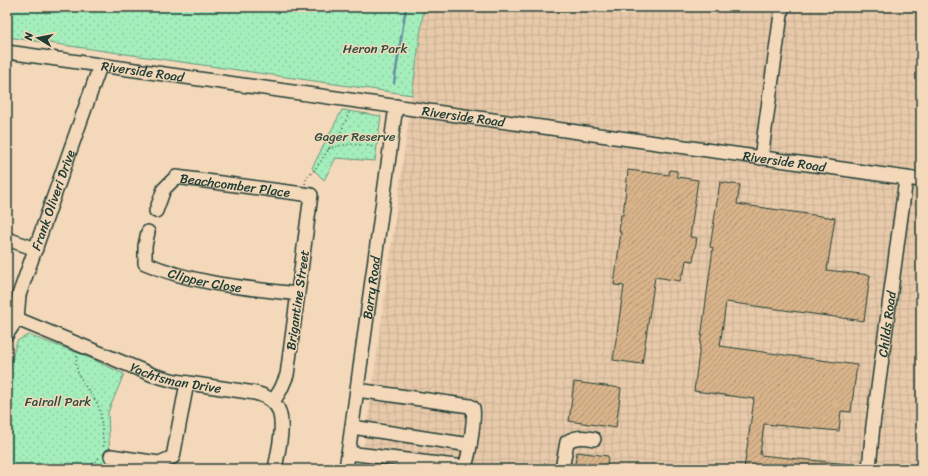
<svg xmlns="http://www.w3.org/2000/svg" width="928" height="476" viewBox="0 0 928 476" font-family="Sriracha,sans-serif">
	<style>
		.industrial { fill: url(#industrial-grid) }
		.park { fill: url(#park-dots); stroke: #629678 }
		.lines { fill: none; stroke-linecap: round; stroke-linejoin: round }
		.stream { stroke: #678da5; stroke-width: 2.5 }
		.building { fill: url(#building-hatch); stroke: #1f3d34 }
		.minor-casing { stroke: #1f3d34; stroke-width: 16 }
		.path { stroke: #1f3d34; stroke-width: 1.5; stroke-dasharray: 1 3; stroke-linecap: butt }
		.minor { stroke: #f4d8ba; stroke-width: 13 }
		.labels { text-anchor: middle; stroke-width: 3; stroke-linejoin: round; paint-order: stroke }
		.park-label { font-size: 13px; fill: #2c4f42; stroke: #f4d8ba }
		.street-label { font-size: 13px; fill: #1f3d34; stroke: #f4d8ba }
	</style>
	<defs>
		<pattern id="industrial-grid" width="8" height="8" patternUnits="userSpaceOnUse"><rect width="8" height="8" fill="#e8caaa"/><path d="M0 4h8M4 0v8" fill="none" stroke="#c7ae93"/></pattern>
		<pattern id="park-dots" width="8" height="8" patternUnits="userSpaceOnUse"><rect width="8" height="8" fill="#a4eebc"/><path d="M2 2h.1M6 6h.1" fill="none" stroke="#8dcda2" stroke-width="1.8" stroke-linecap="round"/></pattern>
		<pattern id="building-hatch" width="6" height="6" patternUnits="userSpaceOnUse"><rect width="6" height="6" fill="#d9b48a"/><path d="M-1 1l2-2M0 6l6-6M5 7l2-2" fill="none" stroke="#af9472"/></pattern>
	</defs>
	<rect width="100%" height="100%" fill="#f4d8ba"/>
	<filter id="ink" filterUnits="userSpaceOnUse"><feTurbulence type="fractalNoise" baseFrequency=".025" numOctaves="2"/><feDisplacementMap in="SourceGraphic" scale="8" xChannelSelector="R" yChannelSelector="G"/><feConvolveMatrix kernelMatrix="1 2 1 2 8 2 1 2 1" color-interpolation-filters="sRGB"/></filter>
	<g filter="url(#ink)">
		<polygon class="industrial" points="424,7 921,7 921,469 361,469"/>
		<g class="park">
			<polygon points="7,7 424,7 412,95 7,37"/>
			<polygon points="342,110 381,116 375,161 336,158 324,180 312,168"/>
			<polygon points="28,335 81,354 124,374 108,412 110,464 106,469 7,469 7,376 17,341"/>
		</g>
		<g class="lines">
			<polyline class="stream" points="394,83 406,7"/>
		</g>
		<g class="building">
			<polygon points="628,170 669,175 670,170 677,171 677,177 698,180 690,237 697,238 693,261 686,260 684,273 682,273 680,281 655,277 642,364 613,360 624,286 614,285 621,232 619,232 621,215 623,215"/>
			<polygon points="720,182 740,185 737,204 835,218 827,270 870,275 864,321 726,302 720,346 857,365 851,412 841,411 839,431 764,424 760,455 848,464 847,469 744,469 754,399 694,391 713,248 710,247"/>
			<polygon points="574,382 621,388 616,428 569,421"/>
			<polygon points="577,452 608,456 607,469 574,469"/>
		</g>
		<g class="lines">
			<g class="minor-casing">
				<g id="minor">
					<path id="s1" d="M7,52L921,180"/>
					<polyline points="761,158 782,7"/>
					<path id="s2" d="M156,211L164,189L176,177L311,195L287,375L281,389L273,402"/>
					<path id="s3" d="M148,232L145,246V263C193,284 246,288 298,294"/>
					<polyline points="7,239 36,249"/>
					<path id="s4" d="M17,319L153,375L175,381L255,393C262,395 269,397 274,403C288,417 278,451 275,469"/>
					<path id="s5" d="M7,334L17,319L19,295L100,66"/>
					<polyline points="352,427 470,445"/>
					<path d="M348,453L464,467C469,461 475,416 473,408L470,406L357,390"/>
					<polyline points="111,456 159,463 173,457 187,383"/>
					<path id="s6" d="M346,469L396,106"/>
					<path d="M562,469L567,442C575,436 586,437 594,439"/>
					<path id="s7" d="M869,469L873,425L906,179"/>
				</g>
			</g>
			<g class="path">
				<path d="M328,149C349,142 358,144 379,148"/>
				<polyline points="305,184 307,177 313,172 341,132 350,110"/>
				<path d="M77,356C72,378 93,391 100,410L104,449"/>
				<polyline points="86,469 94,463 101,456"/>
			</g>
			<use href="#minor" class="minor"/>
		</g>
	</g>
	<g class="labels">
		<g class="park-label">
			<text x="375" y="53">Heron Park</text>
			<text x="355" y="141">Gager Reserve</text>
			<text x="58" y="406">Fairall Park</text>
		</g>
		<g class="street-label">
			<text dy="5" stroke="none"><textPath href="#s1" startOffset="137">Riverside Road</textPath></text>
			<text dy="5" stroke="none"><textPath href="#s1" startOffset="461">Riverside Road</textPath></text>
			<text dy="5" stroke="none"><textPath href="#s1" startOffset="785">Riverside Road</textPath></text>
			<text dy="5" stroke="none"><textPath href="#s2" startOffset="100">Beachcomber Place</textPath></text>
			<text dy="5" stroke="none"><textPath href="#s5" startOffset="143">Frank Oliveri Drive</textPath></text>
			<text dy="5" stroke="none"><textPath href="#s3" startOffset="94">Clipper Close</textPath></text>
			<text dy="5" stroke="none"><textPath href="#s6" startOffset="183">Barry Road</textPath></text>
			<text transform="translate(297 300) rotate(-82)" y="5">Brigantine Street</text>
			<text dy="5" stroke="none"><textPath href="#s7" startOffset="146">Childs Road</textPath></text>
			<text dy="5" stroke="none"><textPath href="#s4" startOffset="170">Yachtsman Drive</textPath></text>
		</g>
	</g>
	<rect width="928" height="476" fill="none" stroke="#f4d8ba" stroke-width="24"/>
	<rect x="12" y="12" width="904" height="452" fill="none" stroke="#1f3d34" stroke-width="1.5" filter="url(#ink)"/>
	<g transform="translate(38 38) rotate(280)" stroke="#f4d8ba" stroke-width="3" paint-order="stroke">
	<path d="M0-3L7 15L0 10L-7 15Z" fill="#1f3d34"/>
	<text y="-6" font-size="11" font-weight="bold" text-anchor="middle" fill="#1f3d34">N</text>
	</g>
</svg>
